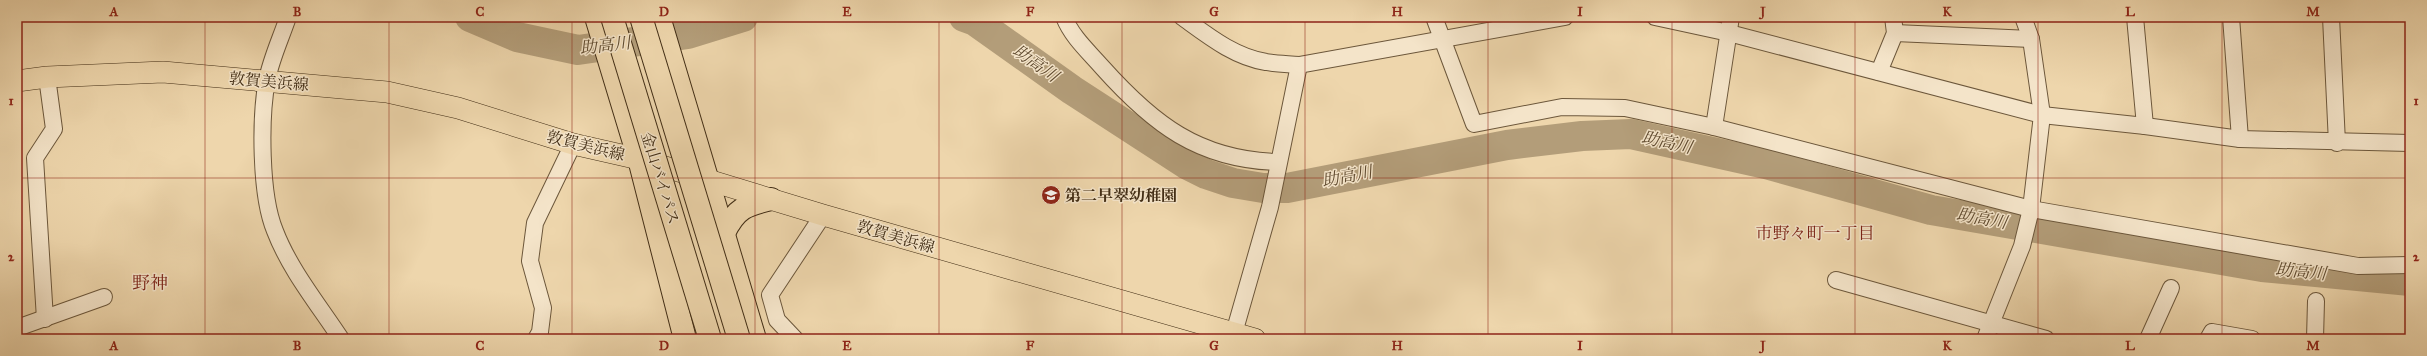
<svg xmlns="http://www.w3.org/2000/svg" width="2427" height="356" viewBox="0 0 2427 356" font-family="'IM FELL Great Primer','Noto Serif JP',serif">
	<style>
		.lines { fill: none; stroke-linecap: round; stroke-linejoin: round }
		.river { stroke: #b39d79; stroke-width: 30 }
		.minor-casing { stroke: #6c573b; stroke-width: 18 }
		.major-casing { stroke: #412d15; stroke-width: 22 }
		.highway-casing { stroke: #412d15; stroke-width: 24 }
		.minor { stroke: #f4e4c9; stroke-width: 16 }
		.major { stroke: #eed6ac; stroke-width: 21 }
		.highway { stroke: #eed6ac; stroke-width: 22 }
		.highway-bridge-casing { stroke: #412d15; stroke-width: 24; stroke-linecap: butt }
		.highway-bridge { stroke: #eed6ac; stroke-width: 22 }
		.grid { fill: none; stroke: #8f2418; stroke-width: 1; stroke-opacity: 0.55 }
		.labels { text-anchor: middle; stroke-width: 3; stroke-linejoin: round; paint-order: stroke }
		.street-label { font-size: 16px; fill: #412d15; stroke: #f4e4c9 }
		.poi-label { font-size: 16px; font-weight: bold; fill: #412d15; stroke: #f4e4c9; text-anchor: start }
		.water-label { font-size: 17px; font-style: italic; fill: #5e492e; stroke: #f4e4c9 }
		.neighbourhood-label { font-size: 17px; fill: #7a1f14; stroke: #f4e4c9 }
		.quarter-label { font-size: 18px; fill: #7a1f14; stroke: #f4e4c9 }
		.neatline { fill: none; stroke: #8f2418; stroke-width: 1.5 }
		.grid-label { font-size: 13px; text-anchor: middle; font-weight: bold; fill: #8f2418 }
	</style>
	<rect width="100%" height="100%" fill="#eed6ac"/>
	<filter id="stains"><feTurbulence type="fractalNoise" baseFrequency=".005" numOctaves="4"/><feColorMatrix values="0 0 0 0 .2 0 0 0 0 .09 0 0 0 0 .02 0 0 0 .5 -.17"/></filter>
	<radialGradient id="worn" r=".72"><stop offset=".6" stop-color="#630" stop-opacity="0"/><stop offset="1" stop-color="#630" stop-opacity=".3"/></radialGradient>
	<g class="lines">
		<g class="river">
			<polyline points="470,17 517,37 578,50 688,34 743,17"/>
			<polyline points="964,17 975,21 1072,90 1186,164 1206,174 1233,183 1263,188 1287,188 1507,145 1582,136 1631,134 1766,164 1931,210 2262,267 2410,281"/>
		</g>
		<g class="minor-casing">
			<g id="minor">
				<path d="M288,17C281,38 271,59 267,80C260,118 260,195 275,231C290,270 318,304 341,339"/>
				<path d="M1064,17C1072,37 1088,51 1102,67C1153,124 1199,160 1278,162"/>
				<path d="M1182,17C1207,35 1234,57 1266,62C1277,64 1288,64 1299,65L1565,17"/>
				<polyline points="1434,17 1474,124 1562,107 1625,108 1714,127 2031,209 2358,266 2410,265"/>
				<polyline points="1655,17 1729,33 2042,115 2145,126 2240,139 2410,143"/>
				<polyline points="2135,17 2145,126"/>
				<polyline points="2231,17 2240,139"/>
				<polyline points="2331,17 2337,143"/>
				<polyline points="1895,33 2031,39"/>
				<polyline points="1879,72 1895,33 1893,17"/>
				<polyline points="1714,127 1731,17"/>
				<polyline points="1836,280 2046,339"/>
				<polyline points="45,319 35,158 54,129 47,77"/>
				<polyline points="17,328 104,297"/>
				<polyline points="1234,333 1270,207 1299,65"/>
				<polyline points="536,339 540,332 543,308 530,261 535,223 573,144"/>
				<polyline points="795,339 777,320 770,295 823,215"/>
				<polyline points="1985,339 2022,246 2031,209 2042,115 2031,39 2023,17"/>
				<polyline points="2148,339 2171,288"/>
				<polyline points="2208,339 2212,332 2252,339"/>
				<polyline points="2315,339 2316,301"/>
			</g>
		</g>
		<g class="major-casing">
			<polyline id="major" points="17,81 47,77 163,72 387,92 458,108 573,144 639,159 823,215 1255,339"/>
		</g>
		<g class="highway-casing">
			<g id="highway">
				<polyline points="596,17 639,159 685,339"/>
				<polyline points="659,17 755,339"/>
				<path d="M724,233C736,208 746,205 771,199"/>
			</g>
		</g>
		<use href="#minor" class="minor"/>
		<use href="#major" class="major"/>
		<use href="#highway" class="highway"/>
		<g class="highway-bridge-casing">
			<g id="highway-bridge">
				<polyline points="612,17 710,339"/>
				<polyline points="641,17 739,339"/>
			</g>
		</g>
		<use href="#highway-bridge" class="highway-bridge"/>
	</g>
	<path class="grid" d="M205,17V339M389,17V339M572,17V339M755,17V339M939,17V339M1122,17V339M1305,17V339M1488,17V339M1672,17V339M1855,17V339M2038,17V339M2222,17V339M17,178H2410"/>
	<defs>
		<g id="school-disc" transform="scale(1)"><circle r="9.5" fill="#8f2418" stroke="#f4e4c9"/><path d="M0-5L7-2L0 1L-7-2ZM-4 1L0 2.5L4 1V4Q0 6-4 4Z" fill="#fff"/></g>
	</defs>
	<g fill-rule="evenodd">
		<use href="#school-disc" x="1051" y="195"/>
	</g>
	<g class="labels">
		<g class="street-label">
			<text transform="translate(269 81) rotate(5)" y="6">敦賀美浜線</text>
			<text transform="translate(586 145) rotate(14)" y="6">敦賀美浜線</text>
			<text transform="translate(661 178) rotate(73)" y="6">金山バイパス</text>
			<text transform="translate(896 236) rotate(16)" y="6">敦賀美浜線</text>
		</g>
		<g class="poi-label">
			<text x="1065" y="201">第二早翠幼稚園</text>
		</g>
		<g class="water-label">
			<text transform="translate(605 45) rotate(-7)" y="6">助高川</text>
			<text transform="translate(1036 63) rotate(35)" y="6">助高川</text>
			<text transform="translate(1667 142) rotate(12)" y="6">助高川</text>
			<text transform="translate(1347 176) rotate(-11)" y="6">助高川</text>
			<text transform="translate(1982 218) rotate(10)" y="6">助高川</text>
			<text transform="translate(2301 271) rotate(5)" y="6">助高川</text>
		</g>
		<g class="neighbourhood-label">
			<text x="1815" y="239">市野々町一丁目</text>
		</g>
		<g class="quarter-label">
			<text x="150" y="289">野神</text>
		</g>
	</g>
	<rect width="2427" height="356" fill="none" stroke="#eed6ac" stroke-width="44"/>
	<rect x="22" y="22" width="2383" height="312" class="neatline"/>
	<g class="grid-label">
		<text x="114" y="16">A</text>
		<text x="297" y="16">B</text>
		<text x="480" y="16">C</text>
		<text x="664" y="16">D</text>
		<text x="847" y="16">E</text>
		<text x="1030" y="16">F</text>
		<text x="1214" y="16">G</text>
		<text x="1397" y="16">H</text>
		<text x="1580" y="16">I</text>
		<text x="1763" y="16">J</text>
		<text x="1947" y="16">K</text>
		<text x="2130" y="16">L</text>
		<text x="2313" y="16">M</text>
		<text x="11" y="105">1</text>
		<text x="2416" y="105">1</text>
		<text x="11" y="261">2</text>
		<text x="2416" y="261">2</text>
		<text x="114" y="350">A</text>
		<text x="297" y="350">B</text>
		<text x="480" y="350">C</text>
		<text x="664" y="350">D</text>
		<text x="847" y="350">E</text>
		<text x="1030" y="350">F</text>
		<text x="1214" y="350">G</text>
		<text x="1397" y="350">H</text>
		<text x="1580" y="350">I</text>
		<text x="1763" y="350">J</text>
		<text x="1947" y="350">K</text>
		<text x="2130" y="350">L</text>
		<text x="2313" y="350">M</text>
	</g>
	<rect width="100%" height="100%" filter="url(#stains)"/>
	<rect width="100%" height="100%" fill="url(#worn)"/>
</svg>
